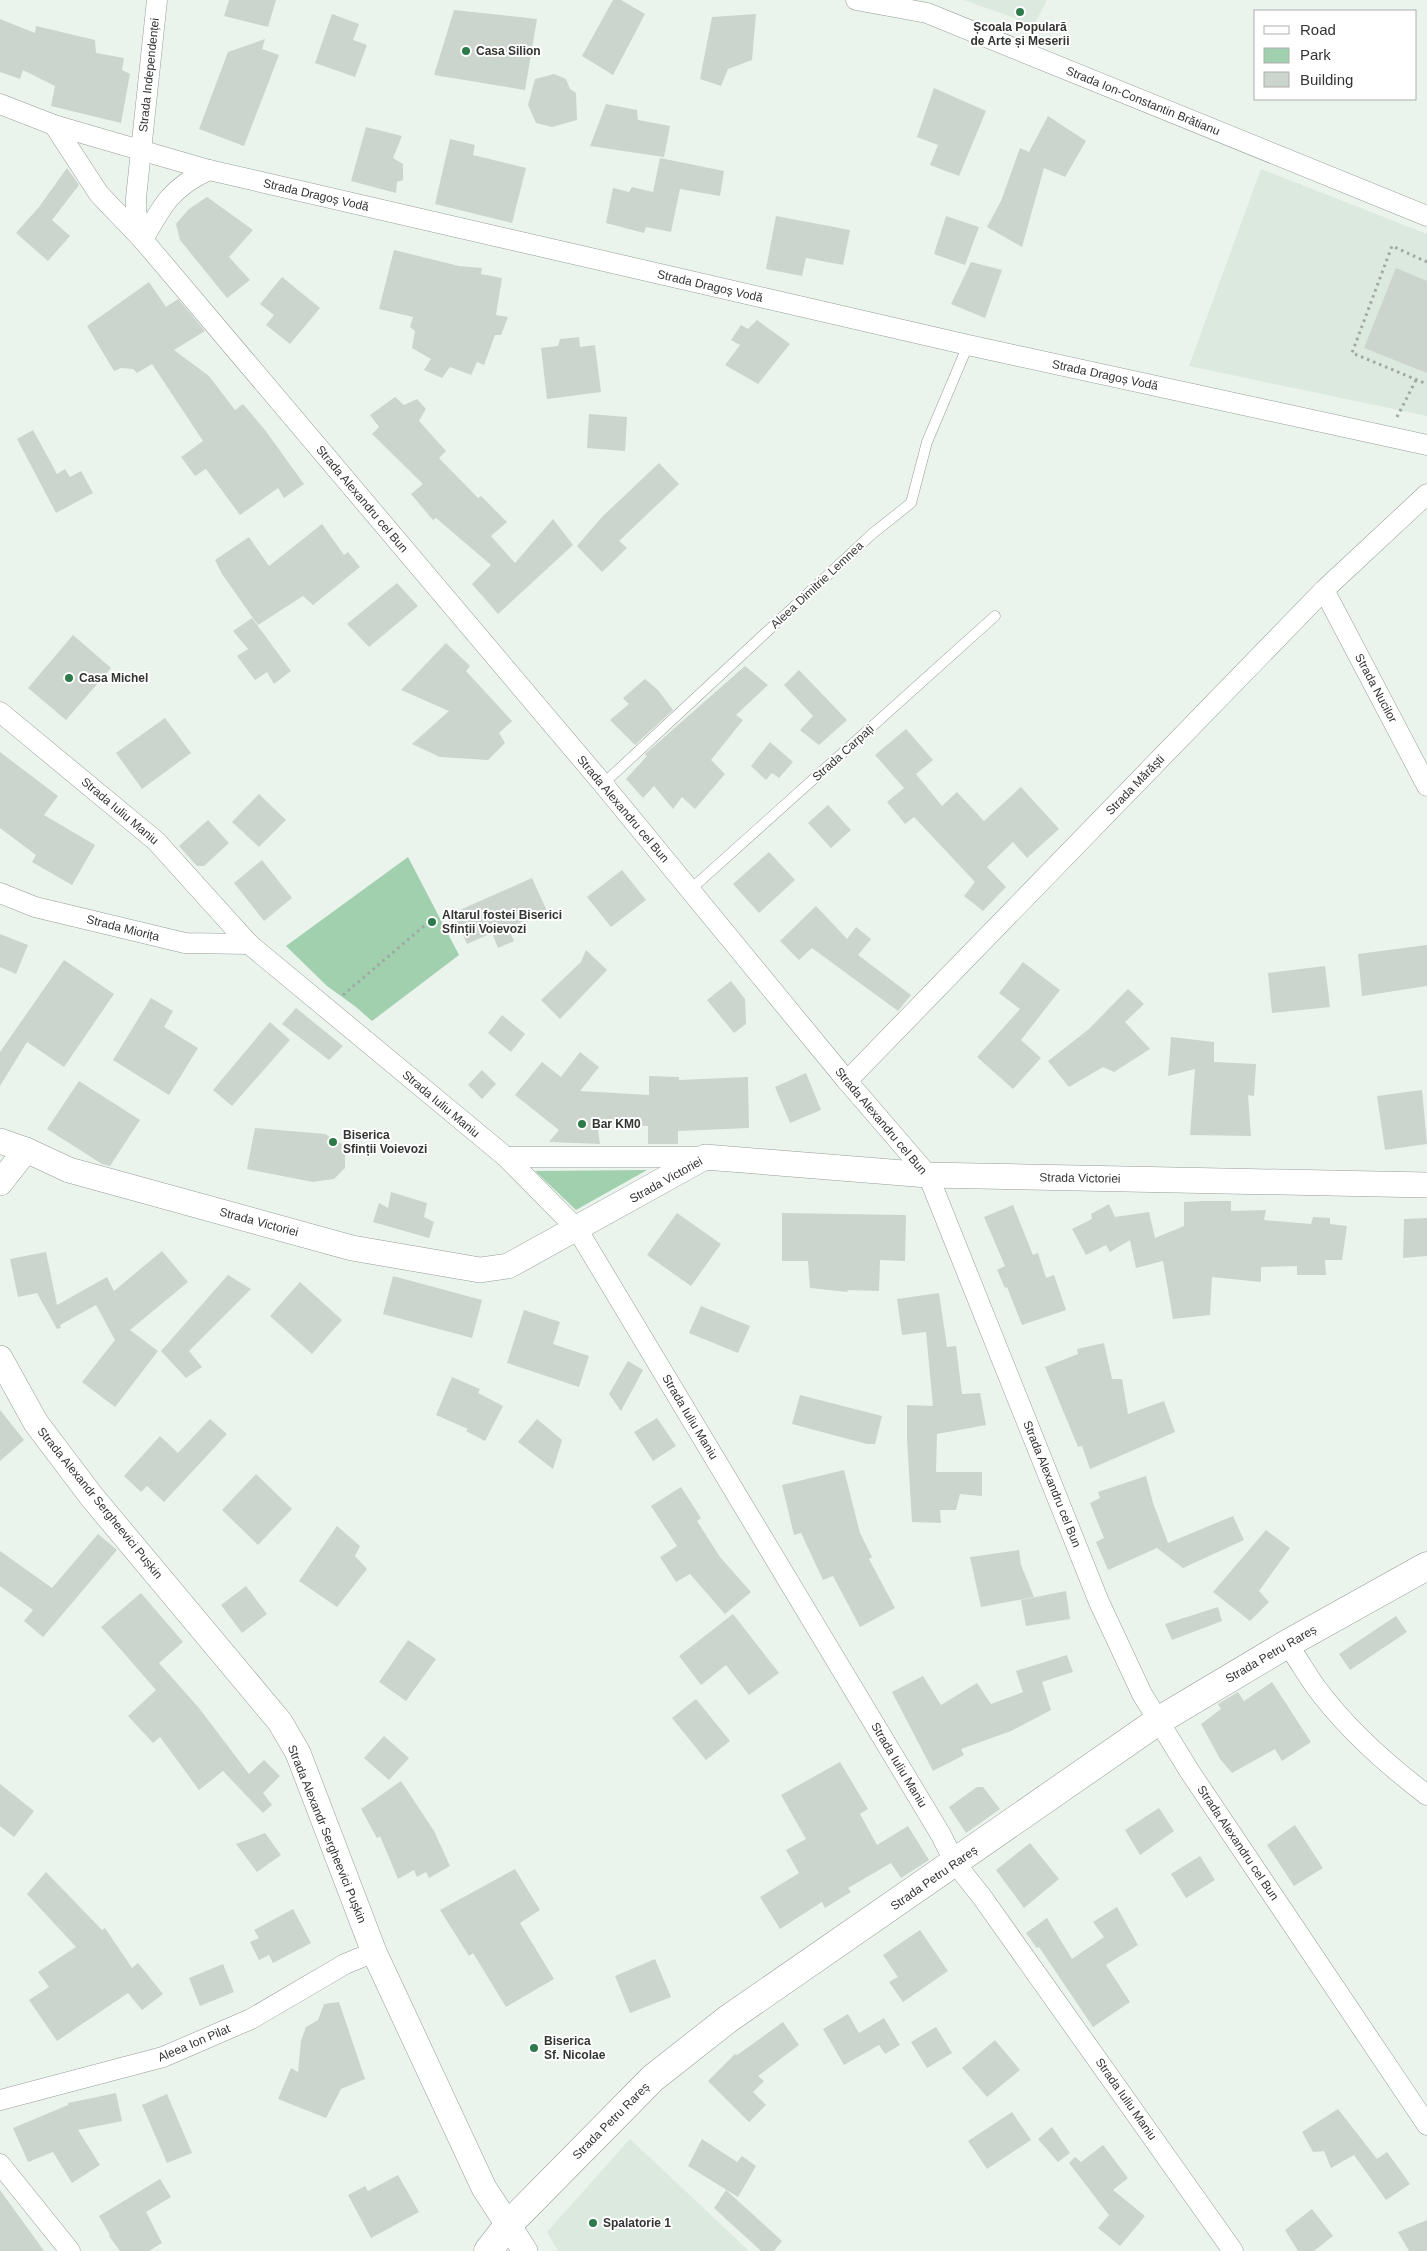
<svg xmlns="http://www.w3.org/2000/svg" width="1427" height="2251" viewBox="0 0 1427 2251" font-family="Arial,sans-serif">
	<style>
		.built { fill: #dbe9de }
		.green { fill: #a1d0ae }
		.building { fill: #ccd4ce }
		.lines { fill: none; stroke-linecap: round; stroke-linejoin: round }
		.service-casing { stroke: #969d98; stroke-width: 11 }
		.minor-casing { stroke: #969d98; stroke-width: 21 }
		.tertiary-casing { stroke: #969d98; stroke-width: 26 }
		.secondary-casing { stroke: #969d98; stroke-width: 29 }
		.path { stroke: #a1a7a3; stroke-width: 3; stroke-dasharray: 2.5 4; stroke-linecap: butt }
		.service { stroke: #fff; stroke-width: 10 }
		.minor { stroke: #fff; stroke-width: 20 }
		.tertiary { stroke: #fff; stroke-width: 25 }
		.secondary { stroke: #fff; stroke-width: 28 }
		.poi-dot { fill: #2d7b4b; stroke: #fff; stroke-width: 2 }
		.labels { text-anchor: middle; stroke-width: 4; stroke-linejoin: round; paint-order: stroke }
		.poi-label { font-size: 12px; font-weight: bold; fill: #323532; stroke: #fff; text-anchor: start }
		.street-label { font-size: 12px; fill: #323532; stroke: #fff }
	</style>
	<rect width="100%" height="100%" fill="#ebf3ed"/>
	<g class="built">
		<polygon points="964,0 1047,0 1034,25"/>
		<polygon points="1261,169 1427,234 1427,416 1189,366"/>
		<polygon points="630,2139 749,2251 558,2251 547,2232"/>
	</g>
	<g class="green">
		<polygon points="408,857 459,955 372,1021 356,1007 327,986 286,946"/>
		<polygon points="647,1170 576,1210 535,1171"/>
	</g>
	<g class="building">
		<polygon points="229,0 276,0 268,27 224,16"/>
		<polygon points="613,0 621,0 645,14 613,75 582,56"/>
		<polygon points="454,10 537,19 525,90 434,75"/>
		<polygon points="332,14 359,24 353,40 367,45 355,77 315,63"/>
		<polygon points="756,14 752,60 728,69 721,86 700,79 712,17"/>
		<polygon points="0,19 35,33 36,26 95,40 96,53 124,58 122,70 130,74 121,123 51,106 55,86 23,70 20,79 0,72"/>
		<polygon points="265,39 262,49 279,55 244,146 199,129 228,52"/>
		<polygon points="554,74 566,79 570,89 576,93 577,120 552,127 536,123 528,105 535,79"/>
		<polygon points="934,88 986,111 959,176 930,165 938,145 917,137"/>
		<polygon points="606,104 637,110 638,120 670,126 664,157 590,146"/>
		<polygon points="1048,116 1086,141 1065,177 1044,168 1022,247 987,227 1001,201 1020,148 1029,152"/>
		<polygon points="366,127 402,136 393,158 403,164 403,180 397,182 396,193 351,181"/>
		<polygon points="450,139 475,145 473,155 526,168 512,223 435,204"/>
		<polygon points="660,158 724,171 720,196 680,189 671,232 646,227 644,233 606,223 613,188 629,192 632,187 653,192"/>
		<polygon points="67,168 79,185 52,220 70,236 48,261 16,233 39,207"/>
		<polygon points="207,197 253,230 229,257 250,280 227,298 180,240 176,224 189,209"/>
		<polygon points="776,216 850,230 843,265 806,258 802,276 766,269"/>
		<polygon points="946,216 979,227 965,265 934,254"/>
		<polygon points="394,250 459,266 482,268 481,274 502,278 496,315 508,317 501,335 495,335 484,365 477,362 471,375 450,367 442,378 424,370 431,359 412,348 415,331 410,327 413,317 379,309"/>
		<polygon points="971,262 1002,270 985,318 951,304"/>
		<polygon points="1396,268 1427,281 1427,373 1364,348"/>
		<polygon points="282,277 320,308 290,344 266,325 274,315 260,304"/>
		<polygon points="149,282 166,307 178,299 205,331 174,350 209,376 235,410 243,404 265,430 304,484 284,498 278,488 240,515 206,469 195,476 181,457 203,441 152,364 137,373 133,369 121,368 114,371 87,326"/>
		<polygon points="757,320 790,344 758,384 725,365 740,345 731,340 741,325 748,329"/>
		<polygon points="579,337 580,347 595,345 601,392 547,399 541,348 558,346 560,339"/>
		<polygon points="395,397 404,405 417,399 426,409 419,421 446,451 439,458 478,498 481,496 507,522 491,536 515,563 553,519 573,545 498,614 472,584 491,565 436,518 433,520 411,494 423,484 372,434 379,427 370,415"/>
		<polygon points="589,414 627,417 625,451 587,448"/>
		<polygon points="33,430 57,474 65,469 70,477 81,471 93,493 56,513 17,439"/>
		<polygon points="659,463 679,484 619,541 627,548 602,572 577,546 602,517"/>
		<polygon points="322,524 344,555 348,552 360,567 313,605 303,596 258,625 222,574 215,560 249,537 269,566"/>
		<polygon points="397,583 418,606 369,647 347,624"/>
		<polygon points="252,618 291,671 274,684 267,672 255,680 237,656 248,649 233,631"/>
		<polygon points="73,635 111,668 66,720 28,688"/>
		<polygon points="446,643 470,666 466,671 512,721 499,733 505,743 488,760 440,757 412,744 449,711 401,690"/>
		<polygon points="745,666 768,685 736,715 743,720 711,760 725,774 695,809 682,797 673,809 654,786 643,798 626,779 647,756 645,754"/>
		<polygon points="799,670 847,720 819,745 800,730 813,716 784,685"/>
		<polygon points="645,679 658,690 673,710 635,745 610,720 629,704 623,698"/>
		<polygon points="165,718 191,753 142,789 116,753"/>
		<polygon points="906,729 933,760 916,774 942,806 957,792 984,821 1021,787 1059,829 1027,858 1013,842 987,867 1006,887 983,911 964,896 975,882 914,817 905,824 887,802 904,788 875,755"/>
		<polygon points="770,742 793,762 779,778 772,773 766,780 751,766"/>
		<polygon points="0,752 58,796 44,815 95,845 72,885 32,862 36,855 0,828"/>
		<polygon points="259,794 286,820 259,847 232,822"/>
		<polygon points="828,805 851,830 831,848 808,823"/>
		<polygon points="208,820 229,843 204,866 197,866 179,846"/>
		<polygon points="769,852 795,880 759,913 733,884"/>
		<polygon points="262,860 292,898 264,921 234,883"/>
		<polygon points="622,870 646,900 611,927 587,897"/>
		<polygon points="532,878 547,911 508,928 514,941 498,948 492,933 467,944 453,913"/>
		<polygon points="816,906 847,939 856,927 871,939 858,955 911,995 898,1011 812,948 799,960 780,941"/>
		<polygon points="0,934 28,945 16,974 0,967"/>
		<polygon points="1427,945 1427,986 1362,996 1358,954"/>
		<polygon points="586,950 607,970 560,1019 541,1000 581,962"/>
		<polygon points="64,960 114,994 64,1067 27,1042 0,1086 0,1052"/>
		<polygon points="1023,962 1060,990 1021,1040 1041,1058 1013,1089 977,1057 1020,1009 999,993"/>
		<polygon points="1325,966 1330,1007 1272,1013 1268,973"/>
		<polygon points="731,981 745,999 746,1024 734,1033 707,1000"/>
		<polygon points="1128,989 1144,1004 1125,1022 1150,1049 1114,1072 1103,1067 1069,1087 1048,1061 1089,1029"/>
		<polygon points="151,998 173,1011 164,1027 198,1048 169,1095 113,1060"/>
		<polygon points="296,1008 343,1046 329,1060 282,1024"/>
		<polygon points="502,1015 525,1034 511,1052 488,1033"/>
		<polygon points="270,1022 290,1040 232,1106 213,1090"/>
		<polygon points="1171,1037 1214,1042 1214,1062 1256,1064 1254,1096 1248,1095 1251,1136 1190,1135 1195,1069 1168,1076"/>
		<polygon points="580,1052 599,1067 580,1091 649,1095 649,1076 679,1077 679,1080 748,1077 749,1128 678,1131 678,1144 648,1144 648,1126 597,1123 600,1144 549,1142 559,1130 515,1095 542,1062 561,1077"/>
		<polygon points="482,1070 496,1084 482,1099 468,1085"/>
		<polygon points="806,1073 821,1110 790,1123 775,1087"/>
		<polygon points="79,1081 140,1120 110,1166 102,1164 47,1129"/>
		<polygon points="1422,1090 1427,1144 1385,1150 1377,1096"/>
		<polygon points="255,1128 325,1134 345,1146 345,1168 334,1179 313,1182 247,1169"/>
		<polygon points="391,1192 427,1203 424,1217 434,1222 429,1238 373,1222 379,1203 388,1208"/>
		<polygon points="1204,1201 1231,1201 1231,1211 1266,1210 1264,1220 1311,1224 1313,1217 1330,1218 1330,1224 1347,1226 1342,1260 1325,1260 1326,1275 1297,1275 1297,1266 1261,1267 1261,1282 1212,1277 1210,1315 1173,1319 1163,1261 1136,1268 1130,1240 1110,1252 1106,1245 1086,1255 1072,1229 1092,1219 1091,1214 1109,1204 1115,1217 1149,1212 1155,1238 1184,1226 1184,1202"/>
		<polygon points="1013,1205 1033,1255 1038,1253 1046,1278 1054,1275 1066,1310 1022,1325 1007,1287 1005,1288 997,1270 1005,1266 984,1217"/>
		<polygon points="677,1213 721,1244 691,1286 647,1255"/>
		<polygon points="782,1213 906,1215 905,1261 880,1260 879,1291 847,1290 848,1292 810,1288 808,1261 782,1261"/>
		<polygon points="1427,1218 1427,1256 1403,1258 1404,1219"/>
		<polygon points="162,1251 188,1282 130,1330 158,1351 115,1407 82,1382 115,1340 96,1305 60,1325 61,1328 57,1329 37,1293 18,1297 10,1259 46,1252 57,1305 107,1277 114,1291"/>
		<polygon points="228,1275 251,1289 189,1351 202,1367 186,1378 161,1351"/>
		<polygon points="393,1276 482,1300 472,1338 383,1314"/>
		<polygon points="300,1282 342,1320 312,1354 270,1316"/>
		<polygon points="939,1293 947,1347 956,1346 962,1394 980,1393 986,1425 937,1434 936,1472 982,1472 982,1496 960,1494 956,1510 940,1510 941,1523 912,1522 907,1439 907,1405 933,1406 926,1332 902,1335 897,1299"/>
		<polygon points="701,1306 750,1326 738,1353 689,1333"/>
		<polygon points="524,1310 560,1322 553,1344 589,1356 579,1387 507,1363"/>
		<polygon points="1104,1343 1112,1379 1122,1379 1128,1414 1164,1401 1175,1432 1090,1469 1082,1446 1078,1447 1045,1367 1078,1354 1077,1349"/>
		<polygon points="628,1361 643,1370 621,1411 609,1394"/>
		<polygon points="452,1377 480,1389 478,1393 503,1406 485,1441 466,1431 468,1429 436,1415"/>
		<polygon points="800,1395 882,1416 875,1444 867,1444 792,1424"/>
		<polygon points="0,1410 24,1440 0,1461"/>
		<polygon points="657,1418 676,1446 653,1461 634,1432"/>
		<polygon points="210,1419 227,1434 164,1502 147,1486 141,1492 124,1476 160,1436 178,1453"/>
		<polygon points="537,1419 562,1440 553,1469 518,1442"/>
		<polygon points="844,1470 860,1533 872,1557 869,1559 895,1608 860,1627 833,1576 823,1580 801,1533 794,1535 782,1485"/>
		<polygon points="256,1474 292,1509 258,1545 222,1510"/>
		<polygon points="1146,1476 1153,1503 1168,1543 1233,1516 1244,1540 1183,1568 1157,1548 1108,1570 1096,1542 1104,1538 1090,1503 1100,1498 1098,1492"/>
		<polygon points="681,1487 701,1518 697,1521 720,1557 751,1592 725,1614 690,1574 676,1582 660,1557 677,1546 651,1506"/>
		<polygon points="337,1526 360,1546 355,1556 367,1569 337,1607 299,1581"/>
		<polygon points="1266,1530 1290,1548 1259,1591 1269,1602 1250,1621 1213,1592"/>
		<polygon points="98,1534 117,1550 43,1637 24,1621 33,1610 0,1586 0,1551 52,1588"/>
		<polygon points="1019,1550 1021,1565 1034,1597 981,1607 970,1557"/>
		<polygon points="246,1586 267,1614 242,1633 221,1605"/>
		<polygon points="1066,1591 1070,1619 1026,1626 1021,1600"/>
		<polygon points="141,1593 183,1642 159,1663 199,1708 249,1774 264,1760 280,1776 263,1793 272,1805 263,1813 223,1771 199,1790 160,1737 153,1743 128,1716 156,1690 101,1627"/>
		<polygon points="1218,1607 1222,1621 1172,1640 1165,1624"/>
		<polygon points="733,1614 779,1673 749,1695 726,1665 701,1685 679,1656"/>
		<polygon points="1396,1616 1407,1632 1350,1670 1339,1654"/>
		<polygon points="408,1640 436,1659 406,1701 379,1682"/>
		<polygon points="1067,1655 1073,1672 1042,1682 1051,1710 1011,1731 961,1749 964,1755 933,1771 892,1692 923,1676 941,1705 977,1683 991,1704 1023,1692 1016,1671"/>
		<polygon points="1272,1682 1311,1742 1282,1761 1275,1749 1232,1773 1220,1759 1201,1724 1221,1709 1218,1704 1238,1692 1244,1701"/>
		<polygon points="696,1699 730,1741 706,1760 672,1718"/>
		<polygon points="384,1736 409,1758 389,1780 364,1758"/>
		<polygon points="840,1762 868,1809 860,1814 877,1845 908,1826 929,1860 901,1878 891,1863 848,1888 851,1892 825,1908 822,1902 780,1929 760,1897 799,1873 786,1850 806,1839 781,1795"/>
		<polygon points="401,1781 434,1831 450,1866 429,1878 426,1872 417,1877 414,1870 398,1879 380,1836 377,1838 361,1809"/>
		<polygon points="0,1784 34,1811 14,1837 0,1826"/>
		<polygon points="977,1787 983,1787 1000,1809 966,1833 949,1807"/>
		<polygon points="1159,1808 1174,1831 1140,1855 1125,1830"/>
		<polygon points="1295,1825 1323,1868 1294,1886 1267,1845"/>
		<polygon points="265,1833 281,1855 257,1872 236,1844"/>
		<polygon points="1030,1843 1059,1879 1024,1908 996,1870"/>
		<polygon points="1200,1856 1215,1880 1186,1898 1171,1874"/>
		<polygon points="515,1869 540,1910 520,1923 554,1979 506,2007 473,1953 469,1956 440,1910"/>
		<polygon points="46,1872 102,1930 105,1928 132,1968 138,1963 163,1994 142,2010 128,1993 57,2041 29,2000 49,1987 38,1972 76,1947 27,1894"/>
		<polygon points="1117,1907 1138,1945 1106,1965 1130,2002 1093,2027 1039,1947 1037,1948 1026,1933 1047,1918 1072,1959 1104,1937 1093,1922"/>
		<polygon points="293,1909 311,1943 273,1963 269,1955 259,1960 250,1942 259,1938 254,1930"/>
		<polygon points="920,1930 948,1971 903,2002 889,1982 898,1977 883,1955"/>
		<polygon points="655,1959 671,1997 630,2013 615,1976"/>
		<polygon points="223,1964 234,1992 200,2006 189,1978"/>
		<polygon points="339,2002 365,2079 341,2089 326,2118 278,2099 291,2068 298,2072 301,2041 306,2027 318,2020 324,2004"/>
		<polygon points="848,2014 859,2033 884,2018 900,2045 885,2054 879,2045 844,2065 823,2029"/>
		<polygon points="783,2022 799,2045 758,2076 764,2081 753,2092 766,2105 749,2122 708,2081 735,2054 737,2055"/>
		<polygon points="936,2027 952,2053 927,2068 911,2042"/>
		<polygon points="995,2040 1020,2070 987,2097 962,2068"/>
		<polygon points="116,2093 122,2121 78,2130 100,2165 72,2183 53,2152 28,2162 13,2128 68,2105 68,2103"/>
		<polygon points="167,2094 192,2153 167,2163 142,2105"/>
		<polygon points="1338,2109 1377,2159 1387,2152 1410,2184 1386,2200 1354,2155 1331,2168 1324,2151 1313,2152 1302,2132"/>
		<polygon points="1012,2112 1031,2140 987,2169 968,2141"/>
		<polygon points="1052,2127 1070,2153 1058,2162 1038,2139"/>
		<polygon points="702,2139 737,2162 742,2156 756,2166 738,2197 688,2166"/>
		<polygon points="1103,2145 1128,2178 1113,2190 1145,2216 1120,2246 1098,2228 1109,2215 1069,2163 1075,2157 1081,2162"/>
		<polygon points="398,2175 419,2212 371,2238 348,2195 365,2186 368,2191"/>
		<polygon points="160,2179 171,2197 146,2212 162,2243 149,2251 120,2251 109,2236 110,2235 99,2216"/>
		<polygon points="0,2190 44,2251 0,2251"/>
		<polygon points="726,2190 782,2241 774,2251 761,2251 714,2208"/>
		<polygon points="1312,2209 1333,2236 1314,2251 1298,2251 1285,2230"/>
		<polygon points="1427,2220 1427,2251 1409,2251 1398,2232"/>
	</g>
	<g class="lines">
		<g class="service-casing">
			<g id="service">
				<polyline points="603,784 872,534 911,503 927,442 968,345"/>
				<polyline points="690,890 995,616"/>
			</g>
		</g>
		<g class="minor-casing">
			<g id="minor">
				<polyline points="157,0 136,198 136,211 143,240 603,784 847,1081 928,1175 1099,1602 1142,1694 1190,1772 1427,2125"/>
				<polyline points="856,0 927,13 1427,216"/>
				<polyline points="0,104 54,125 209,170 968,345 1427,445"/>
				<path d="M54,125L99,194L143,240C162,205 172,187 209,170"/>
				<polyline points="1324,590 1427,786"/>
				<polyline points="0,712 156,841 249,944 506,1157 577,1229 941,1835 955,1863 982,1897 1233,2251"/>
				<polyline points="0,893 35,907 185,943 249,944"/>
				<polyline points="847,1081 1324,590 1427,494"/>
				<polyline points="506,1157 705,1157"/>
				<path d="M1287,1644C1297,1657 1305,1672 1315,1686C1345,1727 1386,1764 1427,1795"/>
				<polyline points="0,2100 163,2057 251,2019 345,1964 374,1952"/>
				<polyline points="0,2164 70,2251"/>
			</g>
		</g>
		<g class="tertiary-casing">
			<g id="tertiary">
				<polyline points="0,1141 26,1150 69,1170 352,1248 480,1270 508,1266 705,1157 928,1175 1427,1185"/>
				<polyline points="0,1183 26,1150"/>
				<polyline points="0,1358 36,1423 92,1497 280,1722 298,1753 374,1952 484,2188 525,2251"/>
			</g>
		</g>
		<g class="secondary-casing">
			<polyline id="secondary" points="488,2251 509,2224 653,2078 728,2019 1158,1721 1287,1644 1427,1566"/>
		</g>
		<g class="path">
			<polyline points="1427,262 1392,246 1352,353 1427,384"/>
			<polyline points="1397,417 1416,380"/>
			<polyline points="343,995 424,926"/>
		</g>
		<use href="#service" class="service"/>
		<use href="#minor" class="minor"/>
		<use href="#tertiary" class="tertiary"/>
		<use href="#secondary" class="secondary"/>
	</g>
	<g class="poi-dot">
		<circle cx="1020" cy="12" r="5"/>
		<circle cx="466" cy="51" r="5"/>
		<circle cx="69" cy="678" r="5"/>
		<circle cx="432" cy="922" r="5"/>
		<circle cx="582" cy="1124" r="5"/>
		<circle cx="333" cy="1142" r="5"/>
		<circle cx="534" cy="2048" r="5"/>
		<circle cx="593" cy="2223" r="5"/>
	</g>
	<g class="labels">
		<g class="poi-label">
			<text x="1020" y="31" text-anchor="middle">Școala Populară<tspan x="1020" dy="14">de Arte și Meserii</tspan></text>
			<text x="476" y="55">Casa Silion</text>
			<text x="79" y="682">Casa Michel</text>
			<text x="442" y="919">Altarul fostei Biserici<tspan x="442" dy="14">Sfinții Voievozi</tspan></text>
			<text x="592" y="1128">Bar KM0</text>
			<text x="343" y="1139">Biserica<tspan x="343" dy="14">Sfinții Voievozi</tspan></text>
			<text x="544" y="2045">Biserica<tspan x="544" dy="14">Sf. Nicolae</tspan></text>
			<text x="603" y="2227">Spalatorie 1</text>
		</g>
		<g class="street-label">
			<text transform="translate(149 75) rotate(-84)" y="4">Strada Independenței</text>
			<text transform="translate(1143 101) rotate(22)" y="4">Strada Ion-Constantin Brătianu</text>
			<text transform="translate(316 195) rotate(13)" y="4">Strada Dragoș Vodă</text>
			<text transform="translate(710 286) rotate(13)" y="4">Strada Dragoș Vodă</text>
			<text transform="translate(1105 375) rotate(12)" y="4">Strada Dragoș Vodă</text>
			<text transform="translate(362 499) rotate(50)" y="4">Strada Alexandru cel Bun</text>
			<text transform="translate(817 585) rotate(-43)" y="4">Aleea Dimitrie Lemnea</text>
			<text transform="translate(1376 688) rotate(62)" y="4">Strada Nucilor</text>
			<text transform="translate(843 753) rotate(-42)" y="4">Strada Carpați</text>
			<text transform="translate(1135 785) rotate(-46)" y="4">Strada Mărăști</text>
			<text transform="translate(623 809) rotate(50)" y="4">Strada Alexandru cel Bun</text>
			<text transform="translate(120 811) rotate(40)" y="4">Strada Iuliu Maniu</text>
			<text transform="translate(123 928) rotate(14)" y="4">Strada Miorița</text>
			<text transform="translate(441 1104) rotate(40)" y="4">Strada Iuliu Maniu</text>
			<text transform="translate(881 1121) rotate(50)" y="4">Strada Alexandru cel Bun</text>
			<text transform="translate(1080 1178) rotate(1)" y="4">Strada Victoriei</text>
			<text transform="translate(666 1180) rotate(-29)" y="4">Strada Victoriei</text>
			<text transform="translate(259 1222) rotate(15)" y="4">Strada Victoriei</text>
			<text transform="translate(690 1417) rotate(59)" y="4">Strada Iuliu Maniu</text>
			<text transform="translate(1052 1484) rotate(68)" y="4">Strada Alexandru cel Bun</text>
			<text transform="translate(100 1503) rotate(51)" y="4">Strada Alexandr Sergheevici Pușkin</text>
			<text transform="translate(1271 1654) rotate(-30)" y="4">Strada Petru Rareș</text>
			<text transform="translate(899 1765) rotate(59)" y="4">Strada Iuliu Maniu</text>
			<text transform="translate(327 1834) rotate(68)" y="4">Strada Alexandr Sergheevici Pușkin</text>
			<text transform="translate(1238 1843) rotate(56)" y="4">Strada Alexandru cel Bun</text>
			<text transform="translate(934 1878) rotate(-35)" y="4">Strada Petru Rareș</text>
			<text transform="translate(194 2043) rotate(-23)" y="4">Aleea Ion Pilat</text>
			<text transform="translate(1126 2099) rotate(55)" y="4">Strada Iuliu Maniu</text>
			<text transform="translate(611 2121) rotate(-45)" y="4">Strada Petru Rareș</text>
		</g>
	</g>
	<rect x="1254" y="10" width="162" height="90" fill="#ffffff" stroke="#adaead"/>
	<rect x="1264" y="26" width="25" height="8" fill="#ffffff" stroke="#adaead"/>
	<text x="1300" y="35" font-size="15" fill="#323532">Road</text>
	<rect x="1264" y="48" width="25" height="15" fill="#a1d0ae" stroke="#adaead"/>
	<text x="1300" y="60" font-size="15" fill="#323532">Park</text>
	<rect x="1264" y="72" width="25" height="15" fill="#ccd4ce" stroke="#adaead"/>
	<text x="1300" y="85" font-size="15" fill="#323532">Building</text>
</svg>
